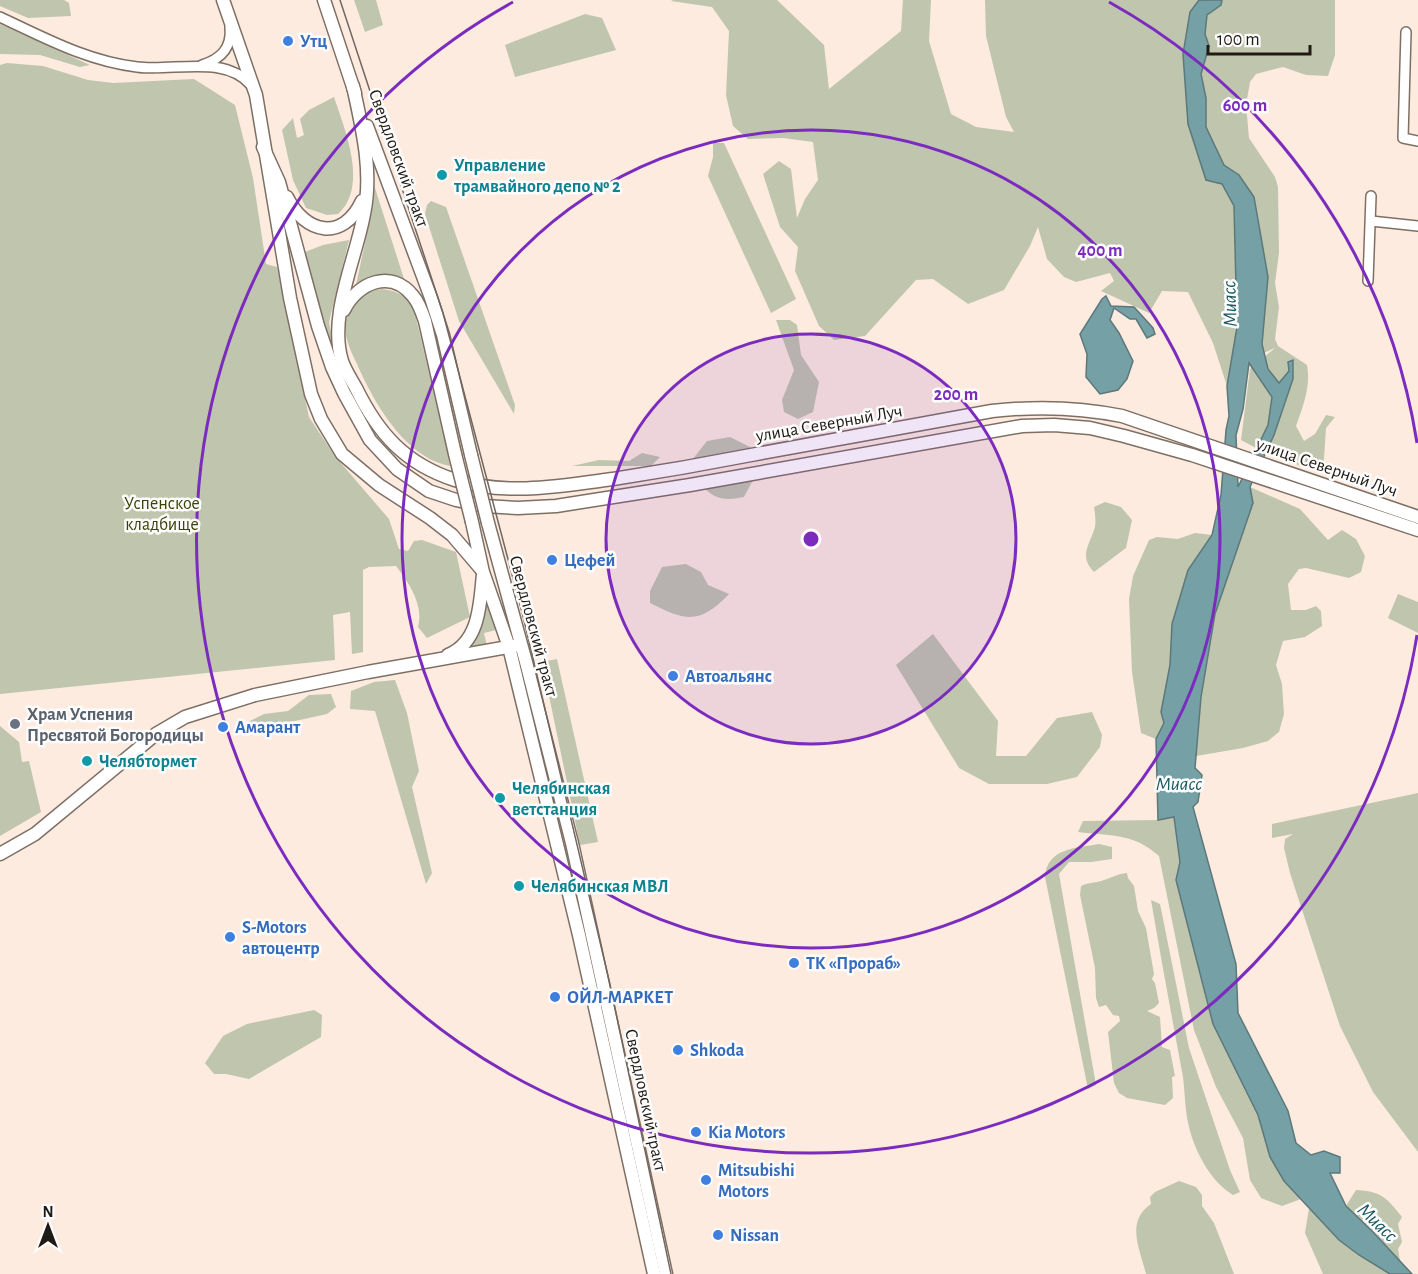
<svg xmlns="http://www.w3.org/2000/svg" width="1418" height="1274" viewBox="0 0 1418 1274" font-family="'Alegreya Sans',sans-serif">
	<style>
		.green { fill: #c0c5ad }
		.water { fill: #75a1a6; stroke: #5c787a; stroke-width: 1.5; fill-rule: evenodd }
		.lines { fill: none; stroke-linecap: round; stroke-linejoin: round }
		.minor-casing { stroke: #7e6f65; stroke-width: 12 }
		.major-casing { stroke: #7e6f65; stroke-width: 15 }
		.minor { stroke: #fff; stroke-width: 9 }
		.major { stroke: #fff; stroke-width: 12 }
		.tram { stroke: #726760; stroke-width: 1.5 }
		.major-bridge-casing { stroke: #7e6f65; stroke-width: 15; stroke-linecap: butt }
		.major-bridge { stroke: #fff; stroke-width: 12 }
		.ring { fill: none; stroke: #7b2cbf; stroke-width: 3 }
		.shop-dot { fill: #3f7fe0; stroke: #fcfcfc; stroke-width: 2 }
		.culture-dot { fill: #0f9aa8; stroke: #fcfcfc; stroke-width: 2 }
		.worship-dot { fill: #6b7280; stroke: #fcfcfc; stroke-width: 2 }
		.labels { text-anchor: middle; stroke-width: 5; stroke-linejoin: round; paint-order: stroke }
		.shop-label { font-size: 18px; font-weight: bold; fill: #366cbe; stroke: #fcfcfc; text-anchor: start }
		.street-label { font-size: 18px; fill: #201a15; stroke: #fcfcfc }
		.culture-label { font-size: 18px; font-weight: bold; fill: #0d838f; stroke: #fcfcfc; text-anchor: start }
		.park-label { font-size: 18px; fill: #3c4206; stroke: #fcfcfc }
		.worship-label { font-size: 18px; font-weight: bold; fill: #5b616d; stroke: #fcfcfc; text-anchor: start }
		.water-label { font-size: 20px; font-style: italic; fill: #19575e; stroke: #fcfcfc }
		.centre { fill: #7b2cbf; stroke: #fcfcfc; stroke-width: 3 }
		.ring-label { font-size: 18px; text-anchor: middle; font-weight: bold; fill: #7b2cbf; stroke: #fcfcfc; stroke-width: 5; stroke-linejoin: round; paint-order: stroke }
	</style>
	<rect width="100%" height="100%" fill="#fdebdf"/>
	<g class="green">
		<polygon points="0,0 64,0 69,3 71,16 28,18 0,6"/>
		<polygon points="354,0 376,0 383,25 365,32"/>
		<polygon points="673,0 777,0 824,45 829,89 901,31 903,0 931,0 929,41 951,114 976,127 1014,132 1006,117 986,36 985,0 1199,0 1190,12 1188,124 1206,180 1222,184 1234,206 1237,327 1227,386 1213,343 1188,292 1162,291 1149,313 1101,291 1114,281 1110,273 1076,282 1064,277 1047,259 1038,227 1030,246 1004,290 968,304 933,279 916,280 865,336 834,340 819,326 795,271 798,247 780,227 763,174 779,161 791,169 797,218 805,199 818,180 813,142 783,138 748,139 733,126 726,95 729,31 712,7 671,1"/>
		<path d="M1222,0H1335V55L1328,76L1306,75L1283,67L1256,74L1250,82L1246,105L1249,138L1275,177L1278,187L1279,253L1275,283L1279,307L1275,339L1278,346L1307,365C1311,387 1303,406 1296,426L1304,441L1315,434L1326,415L1335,417L1326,428L1323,473L1271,456L1241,440L1250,369L1275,348L1264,353L1262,344L1268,277L1239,175L1224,165L1206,127V98L1201,74L1209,46L1205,34L1207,15L1221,5Z"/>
		<polygon points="585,14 602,18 616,50 515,77 505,45"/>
		<polygon points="0,24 90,65 80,67 40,55 0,54"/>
		<path d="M7,63L43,66L88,80L113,83L194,79L235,105L253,178L266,264L277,267L309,417L334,455L389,519L399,549L408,551L414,541L422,540L456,552L470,617L427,638L418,627C424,605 409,583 396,566L369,567L363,570V652L352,654L350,612L333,615L335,660L0,694V65Z"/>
		<path d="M334,97C345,130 369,187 338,214L327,215L306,208L293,180L282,130L293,118L297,138L304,135L300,119L309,110Z"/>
		<polygon points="713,143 724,143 796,299 771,313 708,176 713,157"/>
		<path d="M374,185L405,282C384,274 376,275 356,285L373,205Z"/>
		<polygon points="431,201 446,207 515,405 514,414 459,321 425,214 427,205"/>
		<polygon points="349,240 329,322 337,366 329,345 307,265 305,252 323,245"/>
		<path d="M382,289C396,291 404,294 413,305L451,466C406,459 374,403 357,364C352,354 346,341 345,329C345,316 355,297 369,291C372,290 378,290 382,289Z"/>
		<polygon points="776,320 790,320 797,325 801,355 819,382 813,412 798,419 784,412 782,400 794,370"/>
		<polygon points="730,437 752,448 692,460 707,441"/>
		<polygon points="642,453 660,457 651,466 572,466 599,460 629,461"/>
		<path d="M754,478L744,497C728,500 718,501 705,489Z"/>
		<polygon points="1250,487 1300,509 1328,540 1342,530 1356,539 1365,556 1361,572 1349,578 1306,568 1299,569 1288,584 1291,610 1306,610 1316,606 1321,611 1322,626 1305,637 1283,641 1276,665 1282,684 1284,714 1279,732 1268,741 1243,748 1196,756 1201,697 1215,614 1253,503"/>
		<path d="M1105,502L1121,507L1132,520L1126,548L1094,572C1078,555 1090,545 1095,527C1096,521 1095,513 1094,507Z"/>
		<polygon points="1195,533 1212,535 1188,570 1172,624 1170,665 1161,712 1164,723 1156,739 1141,733 1132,672 1129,599 1133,576 1149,540 1157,537 1178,539"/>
		<path d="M686,564L701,572L708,585L729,594C699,625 686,621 650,603V591L662,567Z"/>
		<polygon points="1398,594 1418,602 1418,633 1388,618"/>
		<polygon points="486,599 496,630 484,633 487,646 466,649"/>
		<polygon points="933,634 998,721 996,756 1026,756 1057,718 1092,712 1102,735 1100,747 1077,777 1047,784 989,784 959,768 896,665"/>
		<polygon points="557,659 598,842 580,845 542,662"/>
		<polygon points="395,680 407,713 419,771 412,787 432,873 426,884 375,711 350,709 351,691 374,682"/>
		<polygon points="331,694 336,707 327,714 249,731 248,722 264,714 288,711 309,695"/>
		<polygon points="0,726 19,742 22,762 29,761 41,812 0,836"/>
		<polygon points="1418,793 1418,1152 1373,1092 1340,1026 1290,873 1284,848 1285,839 1293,834 1272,838 1272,824"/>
		<path d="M1174,817L1180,862L1176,880L1213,1024L1258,1115L1270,1157L1284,1181L1301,1199L1282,1206L1261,1198L1250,1180L1243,1138L1216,1087L1194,1030L1159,856C1133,833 1111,836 1078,832L1083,821L1158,820Z"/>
		<path d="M1099,844L1112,847V859L1091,862H1069L1059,874L1096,1085L1088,1089L1045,877C1047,848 1076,848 1099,844Z"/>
		<path d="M1127,873L1128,878L1134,886L1138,911L1146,928L1154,974L1152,979L1155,983L1159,1003L1154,1008L1147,1011L1160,1017L1162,1047L1170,1050L1175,1076L1172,1077L1173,1098L1165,1105L1127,1098L1119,1093L1114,1083L1108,1032L1120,1021L1119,1016L1113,1015L1106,1005L1099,1007L1096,998L1095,968L1080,895L1081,886C1089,882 1096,883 1104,880C1113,877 1118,874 1127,873Z"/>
		<path d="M1151,900L1160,904L1189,1048L1230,1170L1240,1192L1233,1195C1211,1182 1195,1152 1189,1127C1185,1111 1185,1094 1183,1077C1172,1018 1161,959 1151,900Z"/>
		<polygon points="314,1010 322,1015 321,1037 249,1079 226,1074 214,1074 205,1063 223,1036 247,1024"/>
		<path d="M1179,1181L1196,1187L1202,1195V1206L1214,1223L1234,1274H1146C1140,1249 1125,1222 1151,1204L1150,1197L1155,1192Z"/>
		<path d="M1356,1190C1381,1191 1387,1198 1402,1217L1398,1224L1402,1242L1398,1249L1400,1261L1346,1206Z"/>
		<polygon points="1309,1208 1339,1240 1390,1274 1323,1274 1305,1233"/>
	</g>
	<g class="water">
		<path d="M1199,0H1222L1221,5L1207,15L1205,34L1209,46L1201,74L1206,98V127L1224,165L1239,175L1254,197L1268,277L1262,344L1268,369L1279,383L1289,371L1288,362L1293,360V379L1274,435L1250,487L1253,503L1215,614L1201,697L1195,768L1202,775L1198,802L1193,807L1236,964L1238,1013L1288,1111L1296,1143L1311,1155L1324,1151L1340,1157V1173H1330L1346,1206L1373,1232L1412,1274H1390L1359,1255L1339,1240L1284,1181L1270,1157L1258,1115L1213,1024L1176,880L1180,862L1174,817L1158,820L1156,739L1164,723L1161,712L1170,665L1172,624L1188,570L1212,535L1221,495L1226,430L1229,416L1227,386L1237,327L1234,206L1222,184L1206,180L1188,124L1183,54L1190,12ZM1249,363L1272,397L1268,425L1238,487L1236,435L1243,409Z"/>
		<polygon points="1106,296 1111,306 1134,307 1153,328 1155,334 1147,338 1136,319 1130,319 1114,308 1110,320 1119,333 1133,361 1127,379 1118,390 1100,394 1086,377 1087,354 1080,334 1102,299"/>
	</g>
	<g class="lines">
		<g class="minor-casing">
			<g id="minor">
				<path d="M0,17C45,38 87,61 137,67C173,72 224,54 251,85"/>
				<polyline points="1406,32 1403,138 1418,141"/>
				<path d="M202,65C221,59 232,48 230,27"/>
				<polyline points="1371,221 1418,226"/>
				<polyline points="1368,281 1371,196"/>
			</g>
		</g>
		<g class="major-casing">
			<g id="major">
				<polyline points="223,0 256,95 290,298 311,394 321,419 342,454 379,485 430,518 452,535 481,569"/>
				<polyline points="324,0 355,93"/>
				<path d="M353,86C362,128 373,171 364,214C356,259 328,316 342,361C345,370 351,379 356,388C378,433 405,464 455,480C506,496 561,486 613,479C659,472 705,464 751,455C831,440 912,426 992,411C1037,406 1078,407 1122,416L1418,517"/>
				<polyline points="367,126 431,298 443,335 471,455"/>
				<polyline points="263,147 279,182 318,326 332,367 344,393 370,440 397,469 429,491 456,500 484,506 518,508 556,506 690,485 1022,426 1054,425 1090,428 1124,436 1192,455 1418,530"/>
				<path d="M287,197C305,234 343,242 362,201"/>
				<path d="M344,310C357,283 391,268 413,296C419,303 422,312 425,321L455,454"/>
				<polyline points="472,522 483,572 509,647 579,935 654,1274"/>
				<polyline points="488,523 526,662 572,843 666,1274"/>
				<path d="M448,655C480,642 480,603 483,574"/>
				<polyline points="0,854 35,834 156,734 185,717 255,695 368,672 514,646"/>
			</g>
		</g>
		<use href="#minor" class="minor"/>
		<use href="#major" class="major"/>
		<polyline class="tram" points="340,0 443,313 523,616 609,980 671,1274"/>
		<g class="major-bridge-casing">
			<g id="major-bridge">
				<polyline points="455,454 472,522"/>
				<polyline points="471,455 488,523"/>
			</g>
		</g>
		<use href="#major-bridge" class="major-bridge"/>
	</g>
	<circle cx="811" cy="539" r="205" fill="#7b2cbf" fill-opacity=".12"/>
	<g class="ring">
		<circle cx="811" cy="539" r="205"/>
		<circle cx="811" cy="539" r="409"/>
		<path d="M1417 635A614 614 0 1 1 513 2M1109 2A614 614 0 0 1 1417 443"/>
	</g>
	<g class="shop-dot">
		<circle cx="288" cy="41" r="6"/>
		<circle cx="552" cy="560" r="6"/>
		<circle cx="673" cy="676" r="6"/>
		<circle cx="223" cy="727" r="6"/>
		<circle cx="230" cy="937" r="6"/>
		<circle cx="794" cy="963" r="6"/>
		<circle cx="555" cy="997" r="6"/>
		<circle cx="678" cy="1050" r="6"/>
		<circle cx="696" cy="1132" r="6"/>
		<circle cx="706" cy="1180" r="6"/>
		<circle cx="718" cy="1235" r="6"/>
	</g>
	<g class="culture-dot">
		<circle cx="442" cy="175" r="6"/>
		<circle cx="87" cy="761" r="6"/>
		<circle cx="500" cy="798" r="6"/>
		<circle cx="519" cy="886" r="6"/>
	</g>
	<circle class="worship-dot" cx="15" cy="724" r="6"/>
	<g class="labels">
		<g class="shop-label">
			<text x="300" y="47">Утц</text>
			<text x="564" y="566">Цефей</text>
			<text x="685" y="682">Автоальянс</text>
			<text x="235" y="733">Амарант</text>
			<text x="242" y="933">S-Motors<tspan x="242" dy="21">автоцентр</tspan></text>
			<text x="806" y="969">ТК «Прораб»</text>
			<text x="567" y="1003">ОЙЛ-МАРКЕТ</text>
			<text x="690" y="1056">Shkoda</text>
			<text x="708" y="1138">Kia Motors</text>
			<text x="718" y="1176">Mitsubishi<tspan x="718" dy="21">Motors</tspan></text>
			<text x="730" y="1241">Nissan</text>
		</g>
		<g class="street-label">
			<text transform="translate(399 158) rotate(70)" y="6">Свердловский тракт</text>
			<text transform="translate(829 423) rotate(-10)" y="6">улица Северный Луч</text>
			<text transform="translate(1327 467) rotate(19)" y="6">улица Северный Луч</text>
			<text transform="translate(534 626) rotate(75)" y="6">Свердловский тракт</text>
			<text transform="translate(646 1100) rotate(78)" y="6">Свердловский тракт</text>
		</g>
		<g class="culture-label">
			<text x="454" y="171">Управление<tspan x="454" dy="21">трамвайного депо № 2</tspan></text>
			<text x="99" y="767">Челябтормет</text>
			<text x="512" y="794">Челябинская<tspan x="512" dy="21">ветстанция</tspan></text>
			<text x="531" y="892">Челябинская МВЛ</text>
		</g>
		<g class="park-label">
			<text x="162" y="509">Успенское<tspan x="162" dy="21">кладбище</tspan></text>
		</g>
		<g class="worship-label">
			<text x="27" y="720">Храм Успения<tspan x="27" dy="21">Пресвятой Богородицы</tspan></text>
		</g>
		<g class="water-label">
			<text transform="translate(1229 304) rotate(-92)" y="7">Миасс</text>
			<text x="1179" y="790">Миасс</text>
			<text transform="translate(1378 1222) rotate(44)" y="7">Миасс</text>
		</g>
	</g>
	<circle cx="811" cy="539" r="9" class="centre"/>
	<g class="ring-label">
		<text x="1245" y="111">600 m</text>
		<text x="1100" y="256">400 m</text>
		<text x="956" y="400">200 m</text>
	</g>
	<g transform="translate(48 1226)" stroke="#fcfcfc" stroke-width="4.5" paint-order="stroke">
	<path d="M0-4.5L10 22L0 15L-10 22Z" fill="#201a15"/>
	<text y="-9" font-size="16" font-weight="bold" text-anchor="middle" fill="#201a15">N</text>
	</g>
	<path d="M1208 45v9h102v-9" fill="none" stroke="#201a15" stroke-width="3"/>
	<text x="1217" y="45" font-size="18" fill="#201a15" stroke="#fcfcfc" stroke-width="4.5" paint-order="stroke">100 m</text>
</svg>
